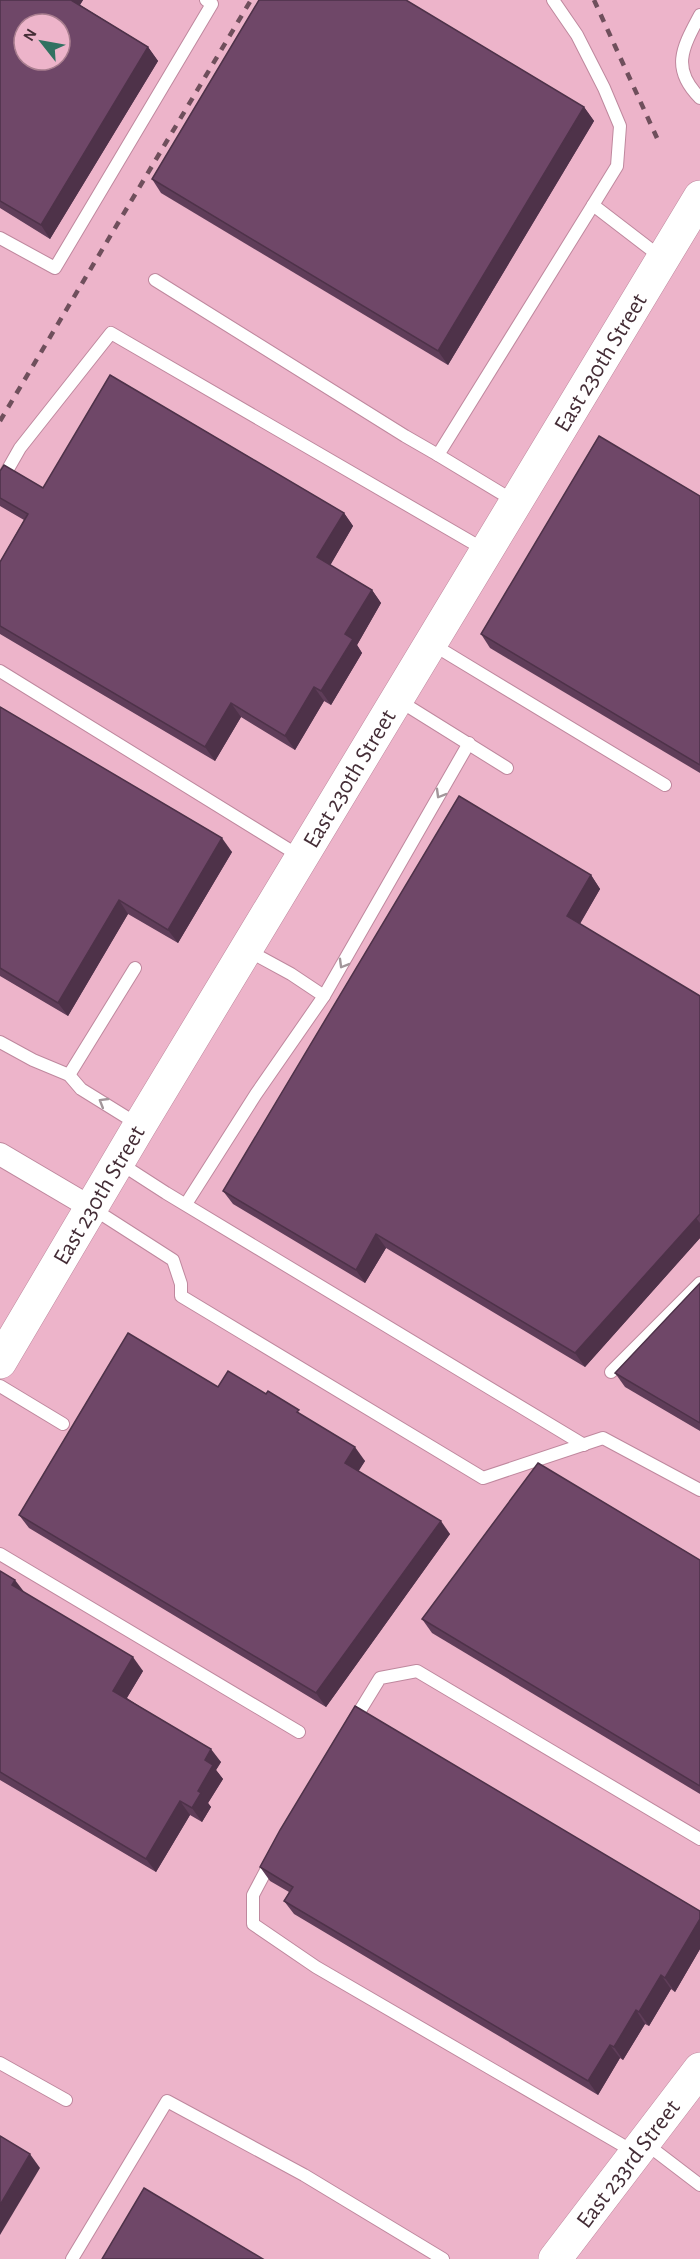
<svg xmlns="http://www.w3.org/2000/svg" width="700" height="2259" viewBox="0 0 700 2259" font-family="'Alegreya Sans',sans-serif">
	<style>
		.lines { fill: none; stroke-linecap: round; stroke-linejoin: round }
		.lane-casing { stroke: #bf889e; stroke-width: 14 }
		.street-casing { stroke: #bf889e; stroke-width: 24 }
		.secondary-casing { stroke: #bf889e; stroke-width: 34 }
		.lane { stroke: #fff; stroke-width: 12 }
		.street { stroke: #fff; stroke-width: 22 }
		.secondary { stroke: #fff; stroke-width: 33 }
		.rail { stroke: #6f4f5c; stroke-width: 4.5; stroke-dasharray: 8 8; stroke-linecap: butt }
		.wall { fill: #5f3d59 }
		.shaded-wall { fill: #4e3249 }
		.building { fill: #6f4768; stroke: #4e3249; stroke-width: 1.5; fill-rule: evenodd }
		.oneway { stroke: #a2969a }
		.labels { text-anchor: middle; stroke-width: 6; stroke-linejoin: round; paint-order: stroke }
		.street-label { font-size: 24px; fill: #442d36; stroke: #edb4ca }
	</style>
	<rect width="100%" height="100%" fill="#edb4ca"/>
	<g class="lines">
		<g class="lane-casing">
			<g id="lane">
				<polyline points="553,0 577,35 604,88 620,126 617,166 593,205 662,258"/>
				<path d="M700,15C683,47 670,68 700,98"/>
				<polyline points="0,238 55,268 212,4 206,0"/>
				<polyline points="155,280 405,436 438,455"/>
				<polyline points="0,483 20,448 111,333 485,550"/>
				<polyline points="514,501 438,455 593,205"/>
				<polyline points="432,644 665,785"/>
				<polyline points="0,671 301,857"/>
				<polyline points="398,700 507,768"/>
				<polyline points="324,996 469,743"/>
				<polyline points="0,1042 33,1060 69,1075 81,1089 139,1125"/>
				<polyline points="69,1075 135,968"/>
				<polyline points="118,1162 166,1193 584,1445"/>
				<polyline points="186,1204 256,1094 324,996 291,974 247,950"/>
				<polyline points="92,1208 173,1260 181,1284 181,1296 483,1478 603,1438 700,1490"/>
				<polyline points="611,1372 700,1283"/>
				<polyline points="0,1386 63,1424"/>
				<polyline points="0,1554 299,1732"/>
				<polyline points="353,1722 380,1678 417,1671 700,1839"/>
				<polyline points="271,1861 253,1895 253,1924 316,1967 636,2153"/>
				<polyline points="0,2063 66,2100"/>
				<polyline points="645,2143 700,2185"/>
				<polyline points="72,2259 167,2101 304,2175 443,2259"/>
			</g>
		</g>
		<g class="street-casing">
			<polyline id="street" points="0,1154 90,1207"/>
		</g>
		<g class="secondary-casing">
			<g id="secondary">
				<path id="s1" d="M0,1362L140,1125L700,197"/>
				<path id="s2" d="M555,2259L700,2069"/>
			</g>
		</g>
		<use href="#lane" class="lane"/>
		<use href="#street" class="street"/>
		<use href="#secondary" class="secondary"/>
		<g class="rail">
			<polyline points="594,0 657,138"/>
			<polyline points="0,421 251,0"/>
		</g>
	</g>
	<g class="wall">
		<polygon points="0,0 83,0 80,5 148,47 158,61 50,239 0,208"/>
		<polygon points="584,107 594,121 448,365 161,193 152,179"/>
		<polygon points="0,471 43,488 344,513 353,526 330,565 372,590 381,603 357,645 362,653 331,705 324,701 295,750 241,717 215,761 0,634 0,562 24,520 0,506"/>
		<polygon points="700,496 700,773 490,648 481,634"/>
		<polygon points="0,707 232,852 178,943 128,914 68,1016 0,976"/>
		<polygon points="591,875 600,889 580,924 700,996 700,1238 585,1367 386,1248 365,1283 233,1204 223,1191"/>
		<polygon points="700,1283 700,1431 625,1387 615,1373"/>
		<polygon points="218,1387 303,1416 365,1461 358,1471 450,1534 326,1707 29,1528 19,1515"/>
		<polygon points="700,1560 700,1794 432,1633 422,1619"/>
		<polygon points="0,1571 24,1593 143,1671 127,1698 221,1762 216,1770 223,1779 208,1803 211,1807 202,1822 190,1815 156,1872 0,1780"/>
		<polygon points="260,1867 700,1911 700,1949 675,1992 671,1989 649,2026 645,2024 623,2060 620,2058 598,2095 294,1914 284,1901 289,1892 270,1881"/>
	</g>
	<g class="shaded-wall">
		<polygon points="68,0 83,0 76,11"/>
		<polygon points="148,47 158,61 50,239 41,225"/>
		<polygon points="584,107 594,121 448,365 438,351"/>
		<polygon points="344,513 353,526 327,571 317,557"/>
		<polygon points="372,590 381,603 357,645 362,653 331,705 321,691 345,634"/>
		<polygon points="314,687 324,701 295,750 285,736"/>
		<polygon points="231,703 241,717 215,761 205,747"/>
		<polygon points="222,838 232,852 178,943 168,930"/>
		<polygon points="591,875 600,889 576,930 567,916"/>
		<polygon points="119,900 128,914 68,1016 58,1003"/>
		<polygon points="696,1218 700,1223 700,1238 585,1367 575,1353"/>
		<polygon points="376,1234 386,1248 365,1283 356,1270"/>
		<polygon points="355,1447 365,1461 355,1477 345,1463"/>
		<polygon points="441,1521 450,1534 326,1707 316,1693"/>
		<polygon points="15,1580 25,1593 12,1585"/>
		<polygon points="133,1657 143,1671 123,1704 113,1691"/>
		<polygon points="211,1749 221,1762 216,1770 223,1779 208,1803 211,1807 202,1822 192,1808 198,1791 205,1760"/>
		<polygon points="180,1801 190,1815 156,1872 146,1859"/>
		<polygon points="700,1919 700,1949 675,1992 665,1978"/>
		<polygon points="661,1975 671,1989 649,2026 639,2012"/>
		<polygon points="636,2010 645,2024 623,2060 614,2047"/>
		<polygon points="610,2045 620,2058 598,2095 588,2081"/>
		<polygon points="30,2154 40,2168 0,2235 0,2205"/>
	</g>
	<g class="building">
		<path d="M0,0H71L148,47L41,225L0,201ZM24,24H60V60H24Z"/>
		<polygon points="259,0 406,0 584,107 438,351 152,179"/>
		<polygon points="110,375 344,513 317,557 372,590 345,634 353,639 321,691 314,687 285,736 231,703 205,747 0,626 0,562 28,514 0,498 0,471 4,465 43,488"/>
		<polygon points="599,436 700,496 700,765 481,634"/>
		<polygon points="0,707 222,838 168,930 119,900 58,1003 0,968"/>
		<polygon points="459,796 591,875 567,916 700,996 700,1214 575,1353 376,1234 356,1270 223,1191"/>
		<polygon points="700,1283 700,1423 615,1373"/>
		<polygon points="128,1333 218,1387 228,1371 266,1394 268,1391 299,1410 297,1412 355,1447 345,1463 441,1521 316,1693 19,1515"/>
		<polygon points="538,1463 700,1560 700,1786 422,1619"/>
		<polygon points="0,1571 15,1580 12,1585 133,1657 113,1691 211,1749 205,1760 213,1765 198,1791 201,1793 192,1808 180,1801 146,1859 0,1772"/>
		<polygon points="355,1706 700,1911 700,1919 665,1978 661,1975 639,2012 636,2010 614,2047 610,2045 588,2081 284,1901 293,1887 260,1867 280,1830"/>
		<polygon points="0,2136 30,2154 0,2205"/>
		<polygon points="144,2188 263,2259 102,2259"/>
	</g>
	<defs><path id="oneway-chevron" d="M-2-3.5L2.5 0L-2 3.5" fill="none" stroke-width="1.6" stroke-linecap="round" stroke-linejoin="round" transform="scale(1.5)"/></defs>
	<g class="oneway">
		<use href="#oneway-chevron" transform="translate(440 794) rotate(120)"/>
		<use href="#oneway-chevron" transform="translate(343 964) rotate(120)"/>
		<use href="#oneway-chevron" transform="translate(103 1102) rotate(-149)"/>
	</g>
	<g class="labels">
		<g class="street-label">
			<text dy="8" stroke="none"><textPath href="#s1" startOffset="1166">East 230th Street</textPath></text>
			<text dy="8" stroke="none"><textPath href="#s1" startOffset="680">East 230th Street</textPath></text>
			<text dy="8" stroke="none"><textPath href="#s1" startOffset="194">East 230th Street</textPath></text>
			<text dy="8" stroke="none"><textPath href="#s2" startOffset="120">East 233rd Street</textPath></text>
		</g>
	</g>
	<g transform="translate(42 42) rotate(301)"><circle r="28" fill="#edb4ca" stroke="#a97e8f" stroke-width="1.5"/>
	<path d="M0-4.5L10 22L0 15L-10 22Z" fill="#317161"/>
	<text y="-9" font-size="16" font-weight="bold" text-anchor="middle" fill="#442d36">N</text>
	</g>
</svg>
